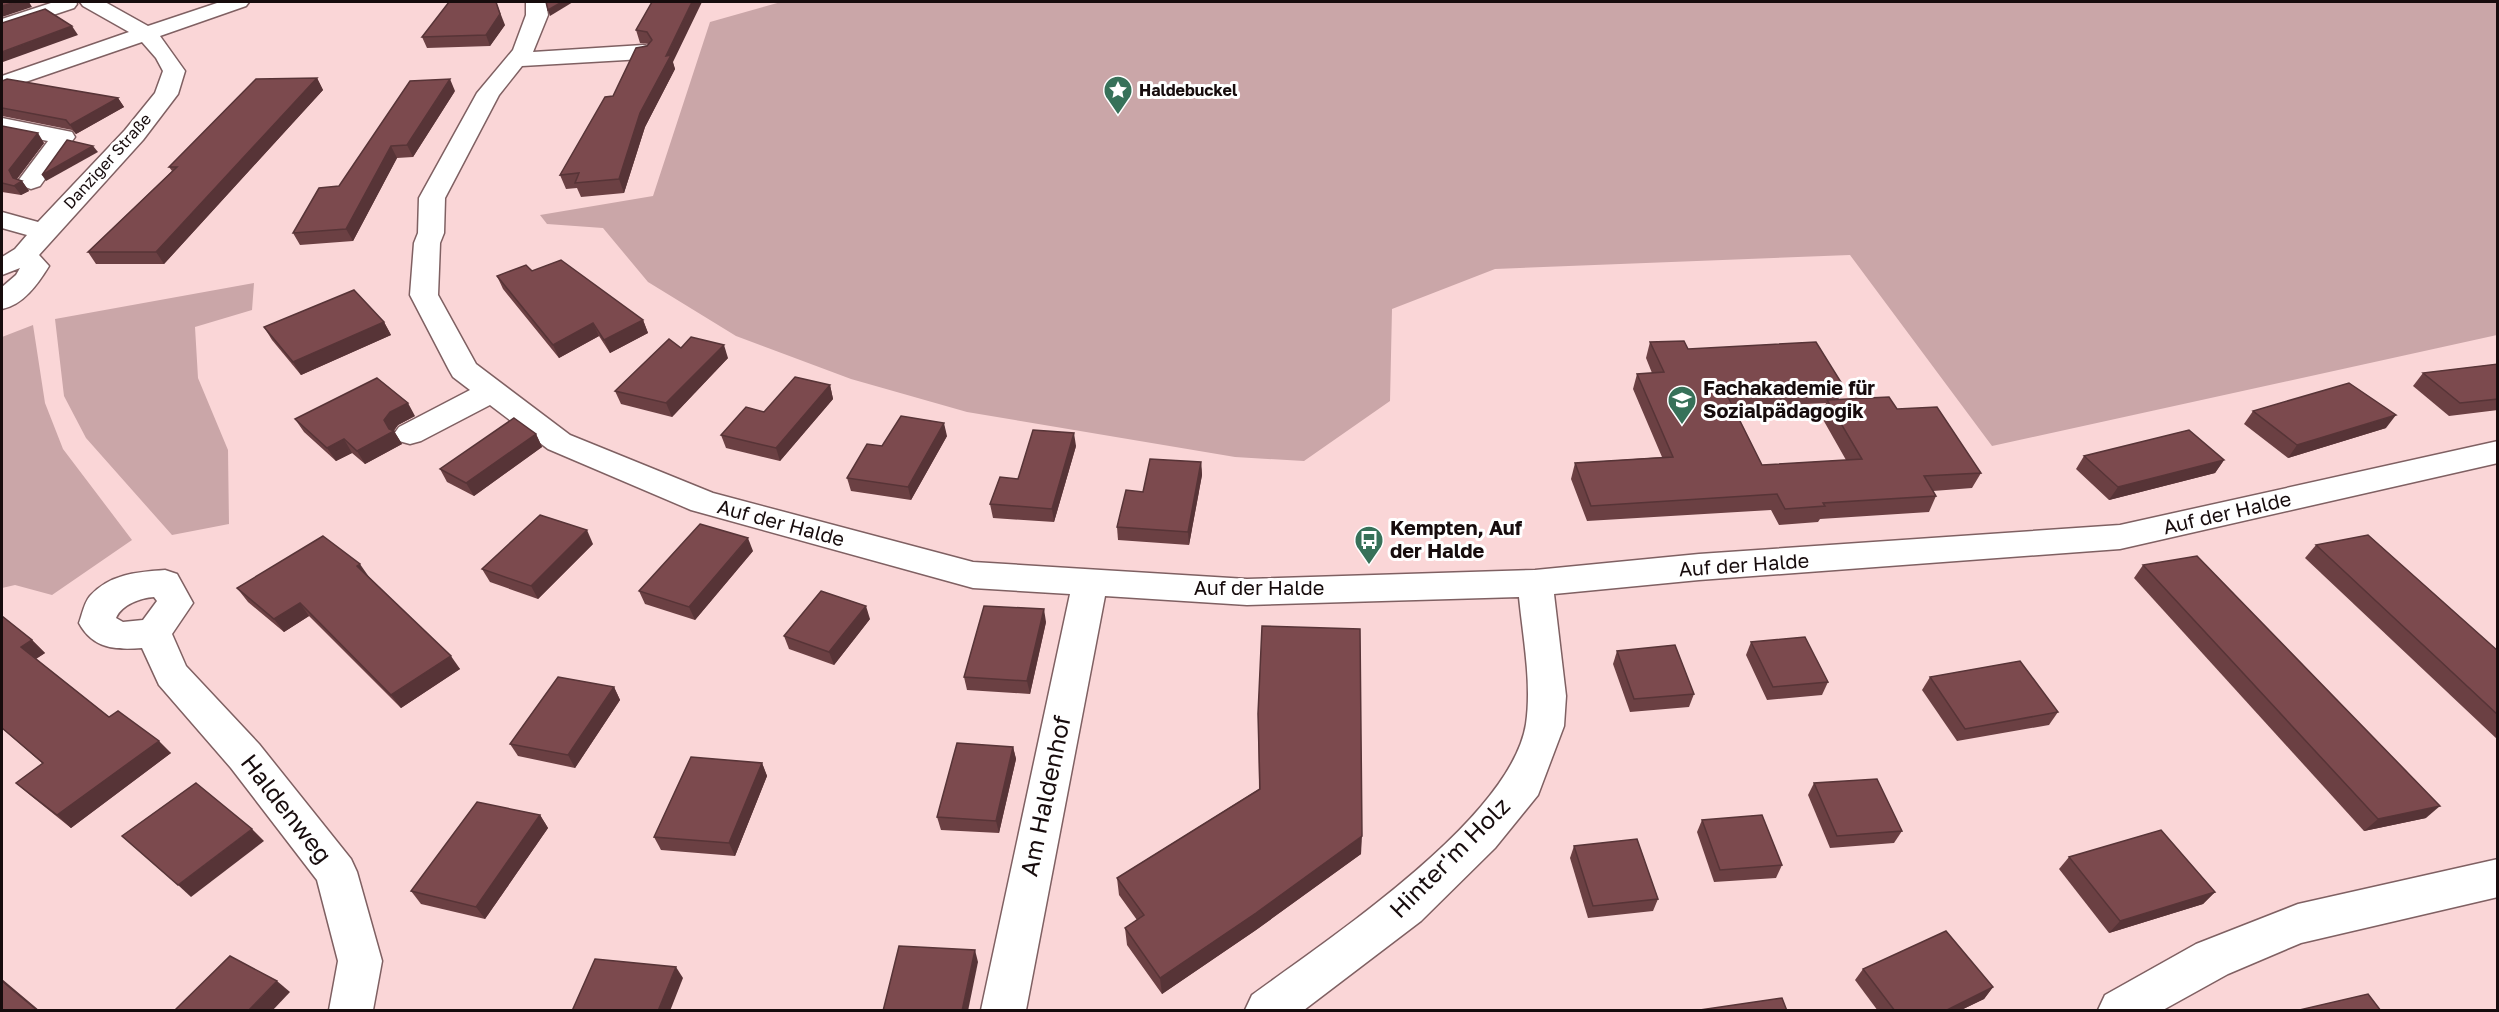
<svg xmlns="http://www.w3.org/2000/svg" width="2499" height="1012" viewBox="0 0 2499 1012" font-family="'Golos Text',sans-serif">
	<style>
		.green { fill: #caa6a8 }
		.lines { fill: none; stroke-linecap: round; stroke-linejoin: round }
		.minor-casing { stroke: #7f6062; stroke-width: 3 }
		.minor { fill: #fff; fill-rule: evenodd }
		.wall { fill: #6b4043; fill-rule: evenodd }
		.shaded-wall { fill: #573437 }
		.building { fill: #7c4a4e; stroke: #573437; stroke-width: 1.5 }
		.labels { text-anchor: middle; stroke-width: 6; stroke-linejoin: round; paint-order: stroke }
		.far-poi-label { font-size: 16px; font-weight: bold; fill: #170c0d; stroke: #fff; text-anchor: start }
		.far-street-label { font-size: 16px; fill: #170c0d; stroke: #fff }
		.poi-label { font-size: 20px; font-weight: bold; fill: #170c0d; stroke: #fff; text-anchor: start }
		.street-label { font-size: 20px; fill: #170c0d; stroke: #fff }
		.near-street-label { font-size: 24px; fill: #170c0d; stroke: #fff }
	</style>
	<rect width="100%" height="100%" fill="#fad6d7"/>
	<g class="green">
		<polygon points="781,2 2497,2 2497,335 1992,446 1850,255 1495,269 1392,309 1390,401 1304,461 1235,457 967,412 851,379 736,336 648,282 603,228 547,224 540,215 653,196 710,22"/>
		<polygon points="254,283 252,310 195,327 198,378 228,450 229,524 172,535 86,438 64,396 55,319"/>
		<polygon points="33,325 45,403 63,449 132,540 52,595 15,585 2,588 2,337"/>
	</g>
	<g class="lines">
		<g class="minor-casing">
			<g id="minor">
				<polygon points="54,2 76,2 77,4 74,8 2,32 2,19"/>
				<path d="M80,2H105L148,26L220,2H249L246,6L160,36L185,71L178,94L143,140L39,255L49,266C38,284 23,305 2,309V287L16,275L20,268L2,275V257L15,249L27,235L2,228V212L38,222L125,130L155,93L163,71L156,58L142,42L2,90V76L129,32L83,6Z"/>
				<path d="M526,2H546L548,15L533,52L643,45L651,47L654,52L651,57L643,59L522,66L499,95L445,198L444,233L440,243L438,295L476,364L570,435L713,493L973,562L1247,579L1535,570L1699,554L2120,525L2498,441V463L2120,549L1699,580L1554,594L1566,696L1564,726L1538,795L1495,848L1421,921L1304,1010H1245L1252,995C1328,939 1511,819 1526,724C1532,683 1523,638 1519,597L1247,605L1105,596L1026,1010H981L1070,594L973,588L691,510L548,449L490,405L421,441L410,444L399,441L394,434L399,427L470,390L453,377L449,370L410,295L414,243L418,233L419,198L477,93L513,50L526,15Z"/>
				<polygon points="2,118 72,132 75,137 40,186 31,189 22,186 18,181 48,141 2,132"/>
				<path d="M165,570L177,574L193,603L172,634L186,666L259,744L351,859L357,872L382,961L373,1010H329L338,961L317,880L231,768L159,685L142,648C116,650 93,649 79,623C82,615 84,603 90,596C110,574 137,572 165,570ZM154,597L157,601L143,620L123,622L116,618C122,604 141,598 154,597Z"/>
				<polygon points="2498,859 2498,897 2301,943 2228,974 2163,1010 2098,1010 2105,995 2196,944 2298,904"/>
			</g>
		</g>
		<use href="#minor" class="minor"/>
	</g>
	<g class="wall">
		<polygon points="652,2 675,69 645,127 624,193 581,197 577,188 566,189 560,175 649,44 640,43 636,30"/>
		<polygon points="505,25 490,46 427,48 422,37"/>
		<polygon points="317,78 323,90 164,264 96,264 88,252 172,171 169,167"/>
		<polygon points="2,81 118,98 124,107 76,134 72,130 2,116"/>
		<polygon points="455,91 413,157 397,158 353,241 300,245 293,233 339,186"/>
		<polygon points="2,126 44,143 17,179 22,181 29,191 21,195 2,192"/>
		<polygon points="532,271 643,320 648,333 610,353 599,336 559,358 503,289 497,276"/>
		<polygon points="384,322 391,335 301,375 272,340 264,327"/>
		<path d="M1650,342L1688,349L1844,387L1838,400L1897,409L1981,473L1972,488L1933,491L1936,496L1929,512L1820,519L1818,522L1779,525L1771,510L1587,521L1571,479L1575,463L1662,457L1633,389L1637,374L1652,373L1646,358ZM1826,403L1821,416L1846,460L1762,465L1734,408Z"/>
		<polygon points="681,348 728,358 672,417 621,404 615,391"/>
		<polygon points="2498,364 2498,410 2449,416 2413,386 2423,373"/>
		<polygon points="830,385 833,399 780,461 726,448 721,435 764,412"/>
		<polygon points="2253,411 2386,428 2288,458 2244,424"/>
		<polygon points="415,416 398,425 394,431 402,444 365,464 352,453 336,461 304,432 295,419"/>
		<polygon points="536,434 542,447 474,496 447,482 440,469"/>
		<polygon points="947,436 911,500 851,491 847,478 882,446"/>
		<polygon points="1076,446 1054,522 993,518 990,504 1018,479"/>
		<polygon points="2084,456 2224,460 2215,473 2109,500 2076,469"/>
		<polygon points="1201,462 1202,475 1189,545 1118,540 1117,527"/>
		<polygon points="593,544 538,599 490,582 482,569"/>
		<polygon points="2316,545 2498,651 2498,740 2305,558"/>
		<polygon points="753,551 695,620 645,604 639,591"/>
		<polygon points="2143,565 2426,818 2364,831 2134,578"/>
		<polygon points="369,577 460,669 401,708 309,616 284,632 248,602 237,588"/>
		<polygon points="2,616 32,640 45,653 36,659 109,717 171,753 71,828 30,795 16,783 43,764 2,728"/>
		<polygon points="870,619 834,665 789,649 784,636"/>
		<polygon points="1046,622 1030,694 967,690 964,677"/>
		<polygon points="1751,642 1828,682 1822,695 1767,700 1746,655"/>
		<polygon points="1617,651 1694,694 1689,707 1630,712 1613,664"/>
		<polygon points="1930,677 2058,712 2049,725 1957,741 1922,690"/>
		<polygon points="614,687 620,700 575,768 518,756 510,744"/>
		<polygon points="1258,714 1361,854 1256,930 1162,994 1127,945 1125,928 1137,920 1119,895 1117,878 1259,789"/>
		<polygon points="1013,747 1016,759 999,833 941,830 937,817"/>
		<polygon points="762,763 767,776 735,856 661,850 654,837"/>
		<polygon points="1814,783 1902,831 1894,843 1830,848 1808,795"/>
		<polygon points="540,815 548,828 485,919 421,904 411,891"/>
		<polygon points="1702,820 1782,865 1776,878 1714,882 1697,832"/>
		<polygon points="1574,846 1658,899 1653,911 1588,918 1570,858"/>
		<polygon points="2069,857 2215,892 2203,904 2109,933 2059,869"/>
		<polygon points="1863,969 1993,987 1984,999 1959,1011 1878,1011 1855,980"/>
	</g>
	<g class="shaded-wall">
		<polygon points="16,2 29,2 32,7 2,17 2,6"/>
		<polygon points="496,2 505,25 490,46 486,35"/>
		<polygon points="562,2 573,2 550,16 548,10"/>
		<polygon points="692,2 702,2 673,62 675,69 645,127 624,193 619,179 640,113 666,56"/>
		<polygon points="72,26 78,35 3,62 2,60 2,52"/>
		<polygon points="317,78 323,90 164,264 156,252"/>
		<polygon points="450,79 455,91 413,157 407,145"/>
		<polygon points="118,98 124,107 76,134 70,125"/>
		<polygon points="38,133 44,143 16,180 22,181 29,191 21,195 14,186 13,178 9,170"/>
		<polygon points="93,146 98,152 46,181 42,175"/>
		<polygon points="391,146 397,158 353,241 346,229"/>
		<polygon points="643,320 648,333 610,353 604,340"/>
		<polygon points="384,322 391,335 301,375 293,362"/>
		<polygon points="593,323 599,336 559,358 553,345"/>
		<polygon points="724,345 728,358 672,417 666,403"/>
		<polygon points="830,385 833,399 780,461 776,448"/>
		<polygon points="408,403 415,416 398,425 393,431 394,431 402,444 365,464 357,451 390,412"/>
		<polygon points="2396,415 2386,428 2288,458 2297,445"/>
		<polygon points="944,423 947,436 911,500 908,487"/>
		<polygon points="1074,433 1076,446 1054,522 1052,509"/>
		<polygon points="536,434 542,447 474,496 466,483"/>
		<polygon points="344,439 352,453 336,461 327,448"/>
		<polygon points="2224,460 2215,473 2109,500 2118,487"/>
		<polygon points="1201,462 1202,475 1189,545 1188,532"/>
		<polygon points="587,530 593,544 538,599 531,586"/>
		<polygon points="748,538 753,551 695,620 689,607"/>
		<polygon points="360,564 369,577 366,579 357,566"/>
		<polygon points="300,603 309,616 284,632 274,619"/>
		<polygon points="866,606 870,619 834,665 829,652"/>
		<polygon points="1044,609 1046,622 1030,694 1027,681"/>
		<polygon points="32,640 45,653 34,660 21,647"/>
		<polygon points="451,656 460,669 401,708 391,695"/>
		<polygon points="614,687 620,700 575,768 568,755"/>
		<polygon points="159,741 171,753 71,828 57,815"/>
		<polygon points="1013,747 1016,759 999,833 996,821"/>
		<polygon points="762,763 767,776 735,856 729,843"/>
		<polygon points="2440,806 2426,818 2364,831 2378,819"/>
		<polygon points="540,815 548,828 485,919 476,907"/>
		<polygon points="252,829 264,841 191,897 178,885"/>
		<polygon points="1362,836 1361,854 1256,930 1162,994 1160,978"/>
		<polygon points="2215,892 2203,904 2109,933 2120,921"/>
		<polygon points="975,950 978,962 968,1011 962,1011"/>
		<polygon points="676,967 683,978 670,1011 658,1011"/>
		<polygon points="2,979 40,1011 38,1011 2,981"/>
		<polygon points="277,981 290,992 272,1011 248,1011"/>
		<polygon points="1993,987 1984,999 1959,1011 1945,1011"/>
	</g>
	<g class="building">
		<polygon points="2,2 16,2 2,6"/>
		<polygon points="449,2 496,2 500,14 486,35 422,37"/>
		<polygon points="546,2 562,2 548,10"/>
		<polygon points="652,2 692,2 666,56 671,55 640,113 619,179 575,183 579,173 560,175 605,97 613,96 636,48 647,46 652,40 647,32 636,30"/>
		<polygon points="45,9 72,26 2,52 2,23"/>
		<polygon points="317,78 156,252 88,252 177,167 169,167 256,79"/>
		<polygon points="7,79 118,98 70,125 66,120 2,108 2,81"/>
		<polygon points="450,79 407,145 391,146 346,229 293,233 319,188 339,186 410,81"/>
		<polygon points="2,126 38,133 9,170 13,178 22,181 14,186 2,183"/>
		<polygon points="67,140 93,146 42,175"/>
		<polygon points="561,260 643,320 604,340 593,323 553,345 497,276 526,265 532,271"/>
		<polygon points="354,290 384,322 293,362 264,327"/>
		<polygon points="691,337 724,345 666,403 615,391 669,339 681,348"/>
		<polygon points="1684,341 1688,349 1816,342 1844,387 1726,393 1762,465 1862,459 1827,400 1889,397 1897,409 1937,407 1981,473 1924,476 1936,496 1823,503 1825,506 1785,509 1777,494 1591,506 1575,463 1673,457 1637,374 1664,372 1650,342"/>
		<polygon points="2498,364 2498,399 2460,403 2423,373"/>
		<polygon points="795,377 830,385 776,448 721,435 746,407 764,412"/>
		<polygon points="377,378 408,403 390,412 384,420 389,429 394,431 357,451 344,439 327,448 295,419"/>
		<polygon points="2349,383 2396,415 2297,445 2253,411"/>
		<polygon points="901,416 944,423 908,487 847,478 867,444 882,446"/>
		<polygon points="514,418 536,434 466,483 440,469"/>
		<polygon points="1033,430 1074,433 1052,509 990,504 1000,477 1018,479"/>
		<polygon points="2189,430 2224,460 2118,487 2084,456"/>
		<polygon points="1150,459 1201,462 1188,532 1117,527 1126,490 1143,492"/>
		<polygon points="540,515 587,530 531,586 482,569"/>
		<polygon points="700,524 748,538 689,607 639,591"/>
		<polygon points="2368,535 2498,651 2498,715 2316,545"/>
		<polygon points="323,536 360,564 357,566 451,656 391,695 300,603 274,619 237,588"/>
		<polygon points="2197,556 2440,806 2378,819 2143,565"/>
		<polygon points="821,591 866,606 829,652 784,636"/>
		<polygon points="984,606 1044,609 1027,681 964,677"/>
		<polygon points="2,616 32,640 21,647 109,717 118,711 159,741 57,815 16,783 43,763 2,728"/>
		<polygon points="1262,626 1360,629 1362,836 1256,913 1160,978 1125,928 1144,915 1117,878 1260,789 1258,714"/>
		<polygon points="1805,637 1828,682 1773,687 1751,642"/>
		<polygon points="1675,645 1694,694 1634,699 1617,651"/>
		<polygon points="2020,661 2058,712 1965,729 1930,677"/>
		<polygon points="558,677 614,687 568,755 510,744"/>
		<polygon points="957,743 1013,747 996,821 937,817"/>
		<polygon points="691,757 762,763 729,843 654,837"/>
		<polygon points="1877,779 1902,831 1837,836 1814,783"/>
		<polygon points="196,783 252,829 178,885 122,836"/>
		<polygon points="477,802 540,815 476,907 411,891"/>
		<polygon points="1762,815 1782,865 1720,870 1702,820"/>
		<polygon points="2161,830 2215,892 2120,921 2069,857"/>
		<polygon points="1637,839 1658,899 1593,906 1574,846"/>
		<polygon points="1946,931 1993,987 1945,1011 1895,1011 1863,969"/>
		<polygon points="899,946 975,950 962,1011 883,1011"/>
		<polygon points="230,956 277,981 248,1011 174,1011"/>
		<polygon points="595,959 676,967 658,1011 572,1011"/>
		<polygon points="2,981 38,1011 2,1011"/>
		<polygon points="2368,994 2381,1011 2299,1011 2299,1010"/>
		<polygon points="1782,998 1787,1011 1693,1011"/>
	</g>
	<defs>
		<g id="sight-pin" transform="scale(1.5)"><path d="M0 17L-7.5 6A9.5 9.5 0 1 1 7.5 6Z" fill="#377159" stroke="#fff"/><path d="M0-6L1.8-2.2L6-1.7L2.9 1.2L3.7 5.4L0 3.3L-3.7 5.4L-2.9 1.2L-6-1.7L-1.8-2.2Z" fill="#fff"/></g>
		<g id="university-pin" transform="scale(1.5)"><path d="M0 17L-7.5 6A9.5 9.5 0 1 1 7.5 6Z" fill="#377159" stroke="#fff"/><path d="M0-5L7-2L0 1L-7-2ZM-4 1L0 2.5L4 1V4Q0 6-4 4Z" fill="#fff"/></g>
		<g id="bus-pin" transform="scale(1.5)"><path d="M0 17L-7.5 6A9.5 9.5 0 1 1 7.5 6Z" fill="#377159" stroke="#fff"/><path d="M-5-6H5V4H4V6H2V4H-2V6H-4V4H-5ZM-3.5-4V0h7V-4ZM-3.5 1.2v1.5H-2V1.2ZM2 1.2v1.5H3.5V1.2Z" fill="#fff"/></g>
	</defs>
	<g fill-rule="evenodd">
		<use href="#sight-pin" x="1118" y="90"/>
		<use href="#university-pin" x="1682" y="400"/>
		<use href="#bus-pin" x="1369" y="540"/>
	</g>
	<g class="labels">
		<g class="far-poi-label">
			<text x="1139" y="96">Haldebuckel</text>
		</g>
		<g class="far-street-label">
			<text transform="translate(107 161) rotate(-48)" y="6">Danziger Straße</text>
		</g>
		<g class="poi-label">
			<text x="1703" y="395">Fachakademie für<tspan x="1703" dy="23">Sozialpädagogik</tspan></text>
			<text x="1390" y="535">Kempten, Auf<tspan x="1390" dy="23">der Halde</tspan></text>
		</g>
		<g class="street-label">
			<text transform="translate(2227 513) rotate(-13)" y="7">Auf der Halde</text>
			<text transform="translate(781 523) rotate(15)" y="7">Auf der Halde</text>
			<text transform="translate(1744 565) rotate(-4)" y="7">Auf der Halde</text>
			<text x="1259" y="595">Auf der Halde</text>
		</g>
		<g class="near-street-label">
			<text transform="translate(1046 796) rotate(-78)" y="8">Am Haldenhof</text>
			<text transform="translate(286 809) rotate(52)" y="8">Haldenweg</text>
			<text transform="translate(1450 858) rotate(-45)" y="8">Hinter'm Holz</text>
		</g>
	</g>
	<rect width="2499" height="1012" fill="none" stroke="#170c0d" stroke-width="6"/>
</svg>
